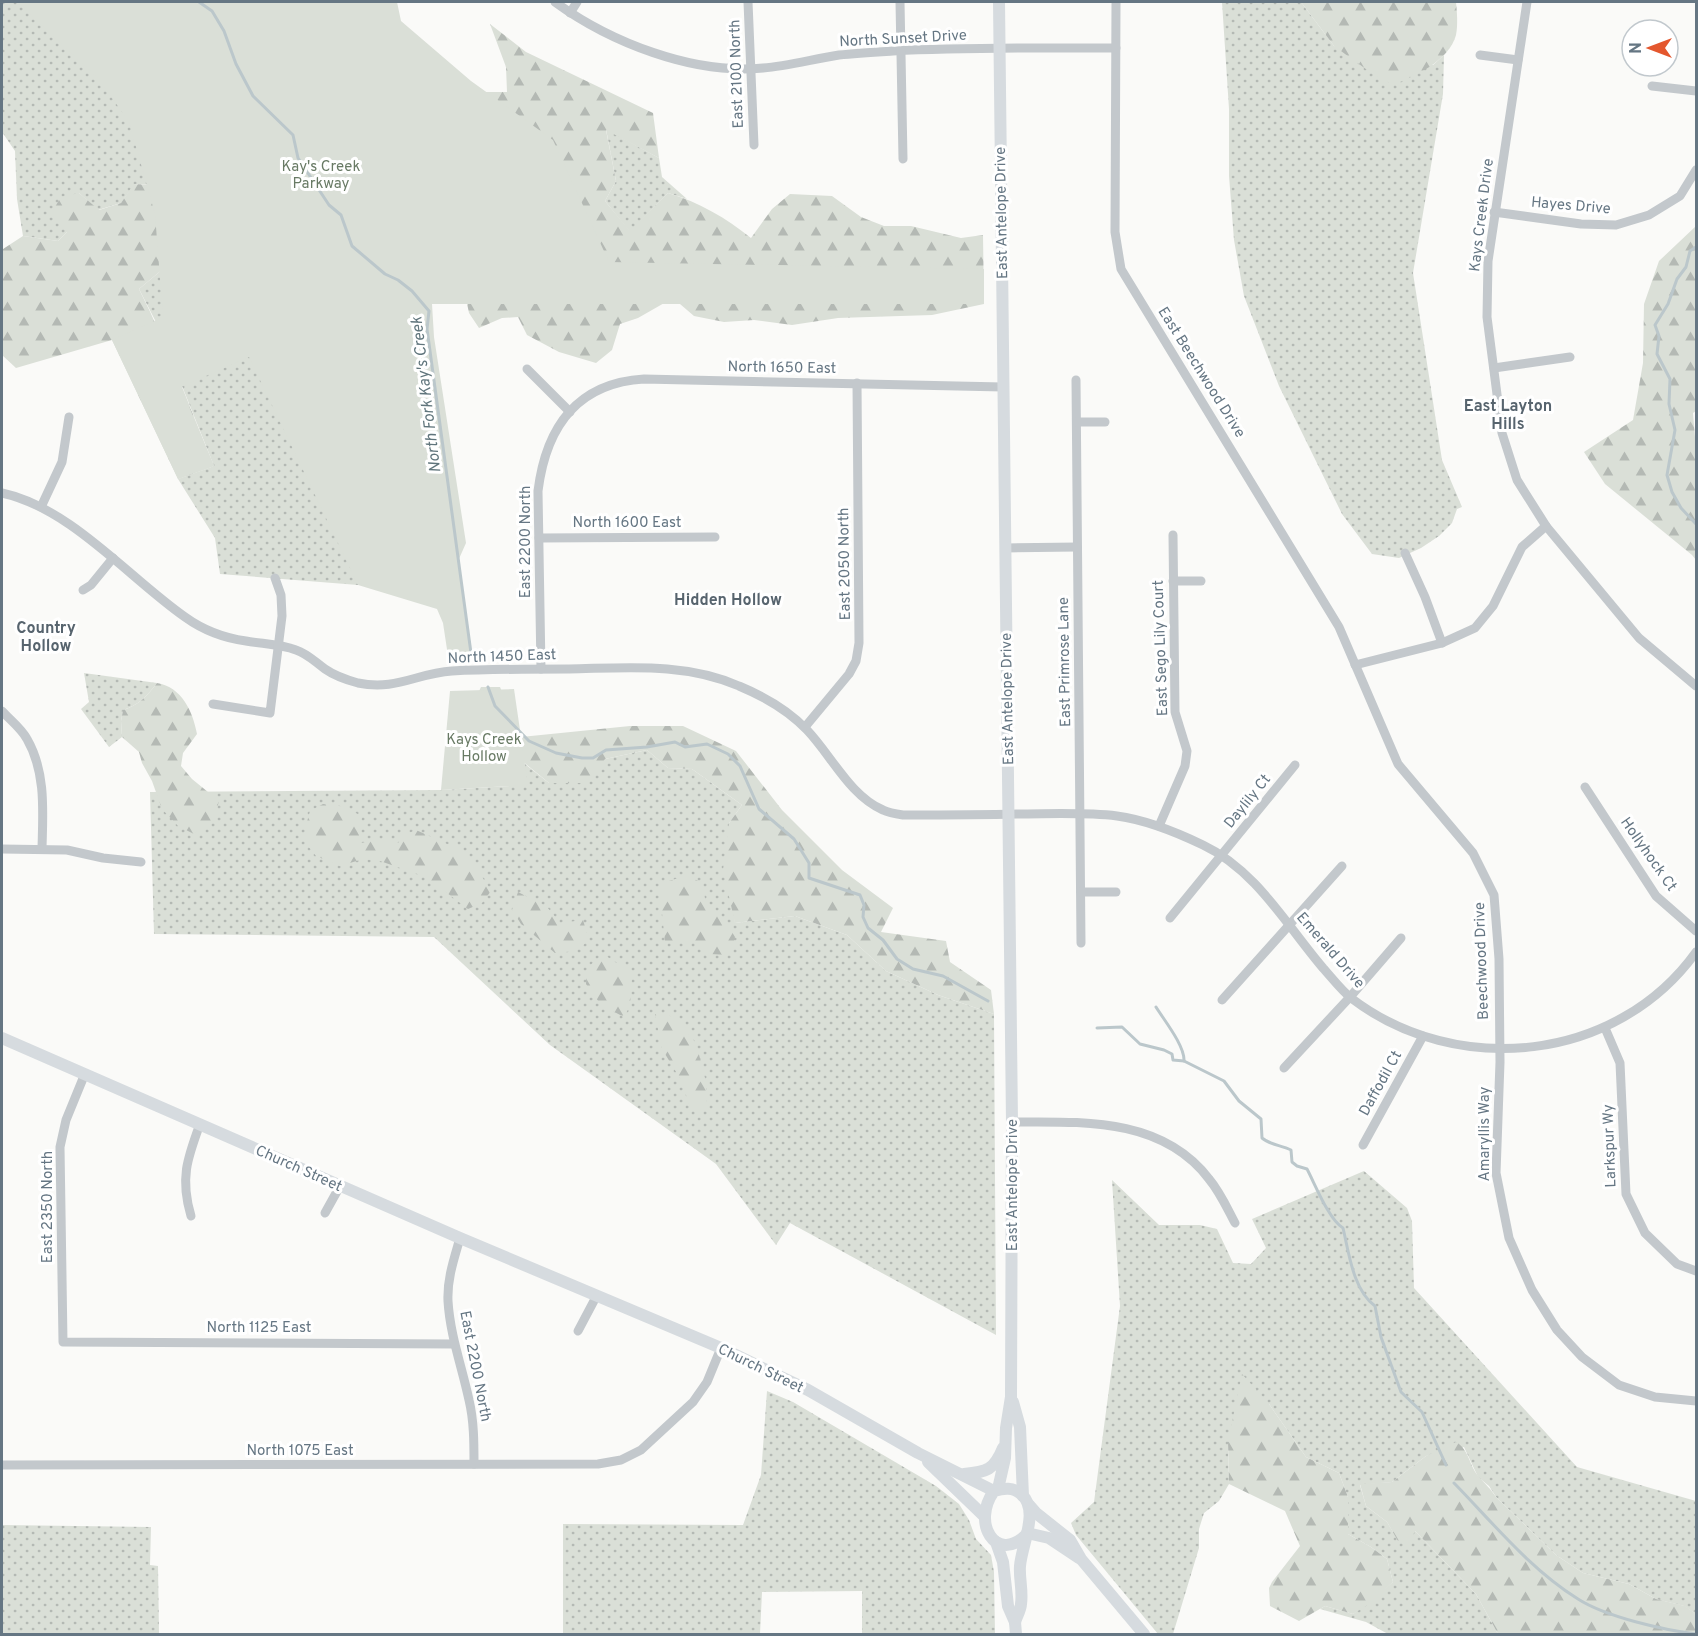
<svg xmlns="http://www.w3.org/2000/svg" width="1698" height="1636" viewBox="0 0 1698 1636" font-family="Overpass,sans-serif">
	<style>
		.grass { fill: url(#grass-dots) }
		.forest { fill: url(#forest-firs) }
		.green { fill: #dadfd7 }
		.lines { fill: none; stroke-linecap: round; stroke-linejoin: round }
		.stream { stroke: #bbc7cb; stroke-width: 3 }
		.street { stroke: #c3c8cc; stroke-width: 9 }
		.secondary { stroke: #d6dbdf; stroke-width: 12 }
		.labels { text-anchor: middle; stroke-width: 6; stroke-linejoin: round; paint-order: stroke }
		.street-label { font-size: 15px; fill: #657683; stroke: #fff }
		.park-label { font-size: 15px; fill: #687a64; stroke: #fff }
		.water-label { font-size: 16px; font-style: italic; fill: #60757c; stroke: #fff }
		.neighbourhood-label { font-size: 16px; font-weight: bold; fill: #57646e; stroke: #fff }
	</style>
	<defs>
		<pattern id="grass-dots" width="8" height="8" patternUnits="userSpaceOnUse" patternTransform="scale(1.5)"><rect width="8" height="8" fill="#dadfd7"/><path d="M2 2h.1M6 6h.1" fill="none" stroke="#b4b9b4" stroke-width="1.8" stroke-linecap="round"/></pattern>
		<pattern id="forest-firs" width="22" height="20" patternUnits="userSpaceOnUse" patternTransform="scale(1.5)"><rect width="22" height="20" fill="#dadfd7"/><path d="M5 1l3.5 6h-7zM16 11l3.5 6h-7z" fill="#b4b9b4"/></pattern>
	</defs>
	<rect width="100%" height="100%" fill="#fafaf8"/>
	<g class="grass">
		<polygon points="2,2 165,2 356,557 358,585 220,574 215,538 178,479 214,466 158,326 139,289 163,269 193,187 135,184 121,203 98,210 79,193 67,232 58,241 23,236 17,199 15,151 2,132"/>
		<polygon points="1222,2 1301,2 1334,46 1433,65 1444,55 1443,94 1413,273 1442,460 1462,507 1457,509 1452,523 1439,536 1421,548 1399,558 1372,554 1342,514 1279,386 1244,296 1234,240 1229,176 1229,109"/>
		<polygon points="606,129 659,158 662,177 687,199 668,193 630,232 605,201 616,181"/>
		<path d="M84,673L157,683C147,696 139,705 123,710L121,721L122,737L109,747L81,709L89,702Z"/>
		<polygon points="647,750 668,768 692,769 742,805 729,823 735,923 795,916 847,935 886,971 938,995 994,1014 996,1335 790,1223 776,1245 716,1164 550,1045 434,937 154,934 150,792 441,790 510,786 525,764 549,783 605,759"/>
		<polygon points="1364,1171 1407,1208 1412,1221 1414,1288 1577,1467 1696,1501 1696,1614 1684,1606 1656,1599 1629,1584 1583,1573 1556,1555 1496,1497 1489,1486 1478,1477 1464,1447 1426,1456 1392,1482 1360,1485 1366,1506 1387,1522 1398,1540 1414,1530 1476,1594 1498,1634 1388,1634 1366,1622 1320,1609 1325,1606 1353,1614 1393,1582 1387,1559 1371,1547 1348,1534 1348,1497 1339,1473 1306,1457 1269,1404 1228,1442 1229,1484 1219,1501 1204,1513 1199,1529 1199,1548 1173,1634 1158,1634 1076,1535 1071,1523 1094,1502 1120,1306 1112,1180 1159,1225 1200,1225 1217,1229 1233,1263 1251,1264 1266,1248 1252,1219"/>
		<polygon points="767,1391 793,1402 936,1486 959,1504 969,1520 976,1539 991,1555 994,1572 995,1634 862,1634 862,1591 762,1592 760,1634 563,1634 563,1524 743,1525 761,1475"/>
		<polygon points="2,1525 151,1527 150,1565 158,1566 159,1634 2,1634"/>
	</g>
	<g class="forest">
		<path d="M1301,2H1456C1457,12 1458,25 1456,35C1449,61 1415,76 1393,85L1370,72L1334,46Z"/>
		<path d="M490,24L526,52L653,113L659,158L606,130L616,181L605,201L630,231L668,193C699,202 726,218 751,238L772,209L790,194L832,196L861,217L884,226H911L961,238L983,235L984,304L932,315L838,318L792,325L754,320L724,322L694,316L673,298L638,318L620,324L612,350L596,363L559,352L527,335L518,317L502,318L479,328L469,313L463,284L478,92H507L506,67Z"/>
		<path d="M134,184L193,187L163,269L139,289C168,346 189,407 214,466L178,479L112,340L16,368L2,355L3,249L23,236L58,241L67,232L52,212L61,197L79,193L99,210L121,203Z"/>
		<polygon points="1696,226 1696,411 1693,413 1696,449 1696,560 1692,555 1605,484 1584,452 1633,420 1643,363 1644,304 1659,261"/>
		<path d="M157,683C182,687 193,712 197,734L183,753L181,766L192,779L219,801L214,819L194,834L178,826L162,809L152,781L142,763L139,752L122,737L121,721L123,710C139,705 147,696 157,683Z"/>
		<polygon points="481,687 500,687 521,737 630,726 683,726 736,751 782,810 842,870 893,908 881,932 946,941 950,962 991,990 994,1014 938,995 886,971 847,935 795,916 735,923 723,870 729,823 742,805 692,769 668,768 647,750 605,759 585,783 549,783 467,716"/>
		<polygon points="323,804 347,807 362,817 358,831 361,843 387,838 398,843 404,835 416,830 467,853 491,891 482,903 468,909 426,877 380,861 363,859 340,866 316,856 308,846 305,829 310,811"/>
		<path d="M685,876C715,884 698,891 709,908C713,914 718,916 724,921C728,925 732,932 735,937L730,955L710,954L695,941L665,942L659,884Z"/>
		<polygon points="518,892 547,907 560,923 583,920 589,940 576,951 555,953 521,924 512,910"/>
		<polygon points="603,954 632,973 630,1006 624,1017 601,1005 586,984 587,968"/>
		<polygon points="655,1014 668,1014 682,1026 696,1043 706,1082 707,1105 699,1110 690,1107 681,1080 662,1049"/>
		<polygon points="1242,1374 1269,1404 1306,1457 1339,1473 1348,1497 1348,1534 1371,1547 1387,1559 1393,1582 1369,1604 1353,1614 1325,1606 1299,1621 1270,1606 1269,1588 1272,1582 1300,1546 1285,1511 1229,1484 1228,1442"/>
		<path d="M1456,1442C1470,1450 1469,1467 1480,1478C1486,1485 1491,1489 1496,1497L1556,1555L1583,1573L1629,1584L1656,1599L1685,1606L1696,1614V1634H1498L1476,1594L1415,1531L1410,1541H1398L1387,1522L1366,1506L1360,1484L1392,1482L1426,1456Z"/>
	</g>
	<g class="green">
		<polygon points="17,2 397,2 401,21 471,81 553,140 609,262 984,269 984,304 432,304 434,337 466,543 458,561 471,653 448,656 443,623 437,609 358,585 249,357 181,387 214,466 178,479 112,340 163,317 155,214 129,122 98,78"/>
		<polygon points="514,689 528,785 441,790 450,691"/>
	</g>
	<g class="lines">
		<g class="stream">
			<polyline points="199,2 212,11 224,31 236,64 253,96 293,135 298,158 329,205 341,215 352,246 385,274 398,280 412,291 429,311 427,329 471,653"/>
			<polyline points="1696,247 1690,251 1686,267 1677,279 1668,304 1655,325 1659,336 1657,354 1670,379 1669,404 1675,430 1667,475 1672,492 1681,508 1696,524"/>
			<polyline points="488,687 495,706 529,741 556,753 582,758 593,758 606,750 647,747 675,742 685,747 707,744 728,754 740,766 759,809 794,839 809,863 809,878 860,895 864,905 863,917 868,928 883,940 897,959 913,969 943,976 988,1001"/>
			<path d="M1156,1007C1164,1020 1185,1046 1184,1061"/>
			<path d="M1097,1028L1122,1027L1140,1044L1164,1050L1172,1054L1173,1060L1184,1061L1224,1081L1239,1101L1261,1119L1262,1138C1270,1145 1281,1145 1291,1150L1292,1162L1297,1166L1307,1169C1315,1184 1329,1220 1343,1228C1349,1253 1353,1290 1375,1306L1381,1337L1401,1392L1422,1412L1446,1465"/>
			<path d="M1454,1483C1493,1523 1530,1569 1578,1599C1606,1617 1664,1630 1696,1634"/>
		</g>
		<g class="street">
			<path d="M555,2C610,42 693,75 763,68C788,66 813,59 839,55C856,53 875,52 893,51C967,47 1042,48 1116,48"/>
			<polyline points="748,2 754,145"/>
			<polyline points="900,2 903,159"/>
			<polyline points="1116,2 1115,232 1121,269 1339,627 1398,764 1473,853 1494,895 1499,959 1500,1062 1496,1173 1509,1238 1532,1290 1557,1330 1582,1357 1619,1385 1655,1397 1696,1401"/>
			<polyline points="1527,2 1488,261 1487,317 1502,433 1517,480 1546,526 1639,638 1696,686"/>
			<polyline points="570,13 577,2"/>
			<polyline points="1480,55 1518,60"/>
			<polyline points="1652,86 1696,91"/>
			<polyline points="1494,212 1581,224 1616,225 1649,215 1680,196 1696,170"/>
			<polyline points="1494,368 1570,357"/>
			<polyline points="527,369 570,412"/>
			<polyline points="1076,380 1081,943"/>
			<polyline points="1077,422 1105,422"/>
			<path d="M2,493C71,508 129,578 185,617C203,630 224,638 246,641C263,644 280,644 296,650C308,654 315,662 325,669C335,676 347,680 358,683C396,691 417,673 452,671C491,669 530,669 569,669C626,668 685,662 739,686C763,696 789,711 807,730C831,755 850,796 883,810C889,813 896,814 903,815C941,815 979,815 1017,814C1050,814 1084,812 1117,816C1147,820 1176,832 1203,845C1256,870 1287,926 1323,968C1332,978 1341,990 1351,998C1457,1079 1617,1062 1696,952"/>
			<polyline points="41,507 62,462 69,417"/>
			<polyline points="539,538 715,537"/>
			<polyline points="1006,548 1077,547"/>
			<polyline points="1405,553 1425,597 1442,643"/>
			<polyline points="1173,581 1201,581"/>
			<polyline points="83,590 91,585 113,558"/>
			<polyline points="1355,665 1442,643 1475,628 1493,606 1522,547 1546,526"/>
			<path d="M541,669L538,491C546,427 577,383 644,379L1003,387"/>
			<polyline points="213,704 270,713 282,616 281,595 275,578"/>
			<path d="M2,711C10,720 21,728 27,739C46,772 43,811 42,848"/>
			<polyline points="805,727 849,674 856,661 859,643 857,383"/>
			<polyline points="1585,787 1656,896 1696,931"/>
			<polyline points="1159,826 1185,766 1187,751 1175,712 1173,535"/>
			<polyline points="2,849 67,850 103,858 141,862"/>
			<polyline points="1081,892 1116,892"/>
			<polyline points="1170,918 1295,765"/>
			<polyline points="1222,1000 1342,866"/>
			<polyline points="1605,1028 1620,1063 1626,1194 1645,1233 1677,1264 1696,1271"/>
			<polyline points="1284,1068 1350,997 1401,938"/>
			<polyline points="84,1076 66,1120 60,1147 63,1342 454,1344"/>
			<path d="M1012,1122C1082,1122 1162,1117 1209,1179C1220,1192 1227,1208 1235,1223"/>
			<polyline points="1363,1145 1423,1036"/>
			<polyline points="325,1213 340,1186"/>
			<path d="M191,1216C180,1179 187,1159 200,1124"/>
			<path d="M460,1238C454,1259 447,1279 448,1301C450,1335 462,1367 469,1400C474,1421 474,1443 474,1464"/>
			<polyline points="578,1331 596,1297"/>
			<polyline points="2,1465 598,1464 621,1460 641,1450 693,1402 707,1382 721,1348"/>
		</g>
		<g class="secondary">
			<polyline points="2,1038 460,1238 721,1348 808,1390 918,1453 994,1491"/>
			<polyline points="1013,1402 1020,1427 1023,1496"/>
			<polyline points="928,1462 984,1516"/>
			<path d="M964,1474C987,1472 994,1470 1003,1448"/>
			<polyline points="998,1489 1005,1458 1006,1428 1011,1397 1012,1122 999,2"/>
			<polyline points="1029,1505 1036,1513 1070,1540 1081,1559 1144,1634"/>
			<polyline points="1027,1533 1049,1538 1079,1558"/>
			<polyline points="996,1542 1003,1562 1008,1606 1015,1622 1016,1634"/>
			<path d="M1015,1622C1017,1616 1021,1609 1021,1604C1023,1591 1019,1578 1020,1566C1022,1543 1040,1510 1021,1494C1013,1487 1004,1488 994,1491C971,1523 996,1563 1025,1536"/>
		</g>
	</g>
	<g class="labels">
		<g class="street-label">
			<text transform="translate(903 38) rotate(-3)" y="5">North Sunset Drive</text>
			<text transform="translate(736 74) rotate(-92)" y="5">East 2100 North</text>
			<text transform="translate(1571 205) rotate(5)" y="5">Hayes Drive</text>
			<text transform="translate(1001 213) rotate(-91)" y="5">East Antelope Drive</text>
			<text transform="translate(1481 215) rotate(-83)" y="5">Kays Creek Drive</text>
			<text transform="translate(782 367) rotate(1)" y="5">North 1650 East</text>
			<text transform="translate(1202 372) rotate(58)" y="5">East Beechwood Drive</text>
			<text x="627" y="527">North 1600 East</text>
			<text transform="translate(525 542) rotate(-90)" y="5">East 2200 North</text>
			<text transform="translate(844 564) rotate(-91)" y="5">East 2050 North</text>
			<text transform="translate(1160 648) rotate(-92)" y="5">East Sego Lily Court</text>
			<text transform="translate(502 656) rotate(-2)" y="5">North 1450 East</text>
			<text transform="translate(1064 662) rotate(-91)" y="5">East Primrose Lane</text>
			<text transform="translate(1007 699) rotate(-91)" y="5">East Antelope Drive</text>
			<text transform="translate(1247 801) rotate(-51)" y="5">Daylily Ct</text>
			<text transform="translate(1649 854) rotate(55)" y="5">Hollyhock Ct</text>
			<text transform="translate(1331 950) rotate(49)" y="5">Emerald Drive</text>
			<text transform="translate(1481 961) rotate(-92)" y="5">Beechwood Drive</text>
			<text transform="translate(1380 1083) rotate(-61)" y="5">Daffodil Ct</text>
			<text transform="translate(1484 1134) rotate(-90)" y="5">Amaryllis Way</text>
			<text transform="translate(1609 1146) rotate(-92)" y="5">Larkspur Wy</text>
			<text transform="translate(299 1168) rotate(24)" y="5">Church Street</text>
			<text transform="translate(1012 1185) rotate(-90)" y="5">East Antelope Drive</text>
			<text transform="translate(47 1207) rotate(-90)" y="5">East 2350 North</text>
			<text x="259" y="1332">North 1125 East</text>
			<text transform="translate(476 1366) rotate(79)" y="5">East 2200 North</text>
			<text transform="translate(761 1368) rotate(26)" y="5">Church Street</text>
			<text x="300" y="1455">North 1075 East</text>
		</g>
		<g class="park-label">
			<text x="321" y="171">Kay's Creek<tspan x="321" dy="17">Parkway</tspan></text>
			<text x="484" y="744">Kays Creek<tspan x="484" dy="17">Hollow</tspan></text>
		</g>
		<g class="water-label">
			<text transform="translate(425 395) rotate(-97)" y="6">North Fork Kay's Creek</text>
		</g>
		<g class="neighbourhood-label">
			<text x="1508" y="411">East Layton<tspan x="1508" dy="18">Hills</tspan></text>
			<text x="728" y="605">Hidden Hollow</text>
			<text x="46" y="633">Country<tspan x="46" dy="18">Hollow</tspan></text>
		</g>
	</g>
	<rect width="1698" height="1636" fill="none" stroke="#657683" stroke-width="6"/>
	<g transform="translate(1650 48) rotate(270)"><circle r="28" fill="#ffffff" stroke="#c1c8cd" stroke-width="1.5"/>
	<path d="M0-4.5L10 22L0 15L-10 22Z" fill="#e4572e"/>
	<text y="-9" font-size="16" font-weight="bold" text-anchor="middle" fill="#657683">N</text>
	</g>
</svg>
